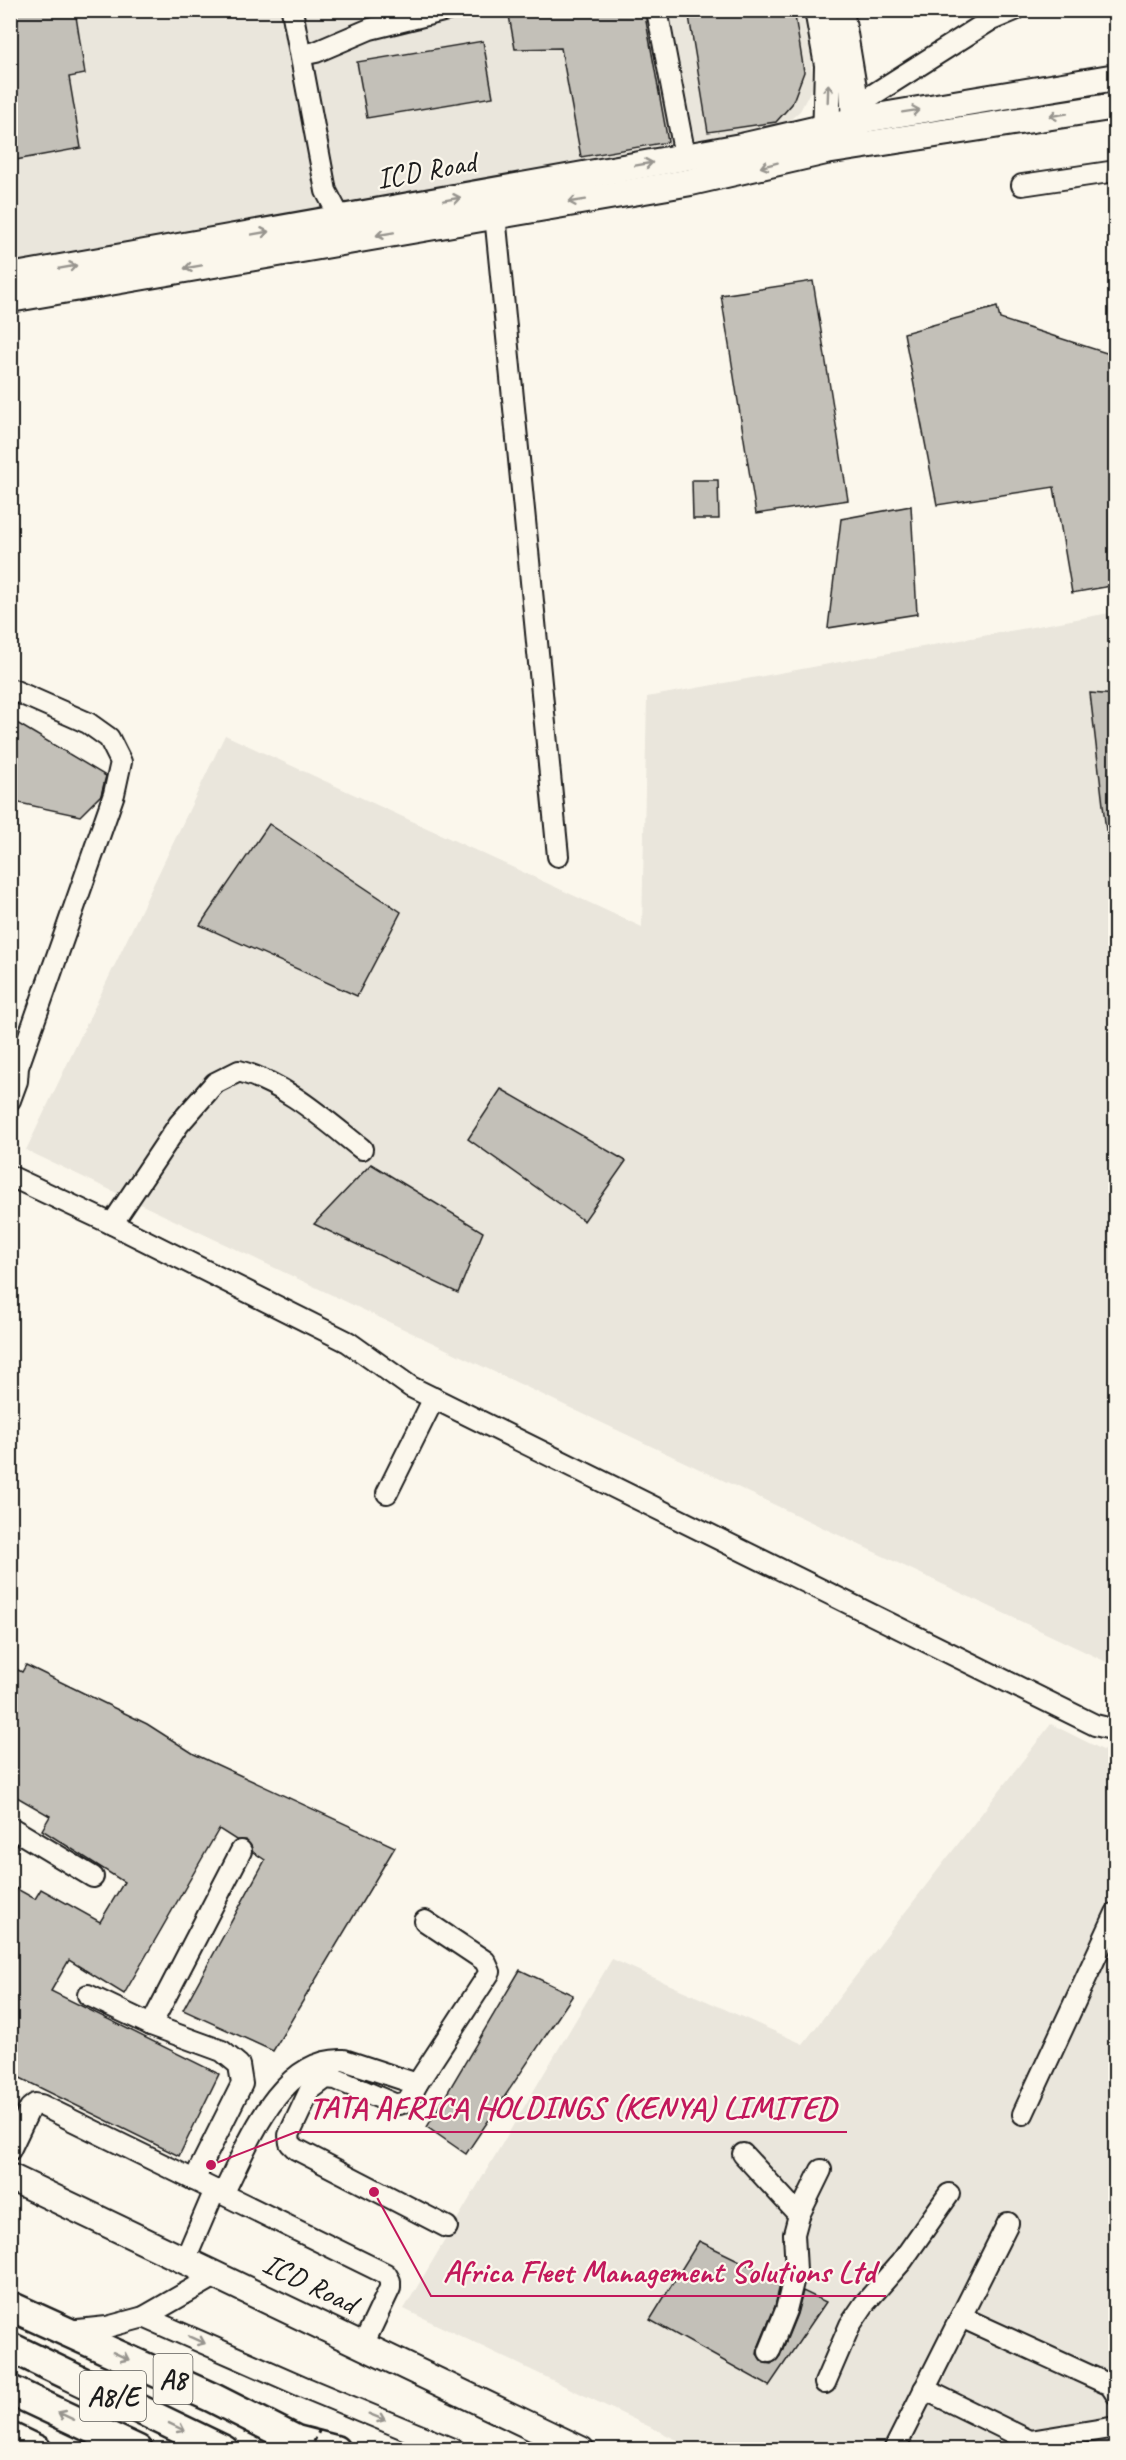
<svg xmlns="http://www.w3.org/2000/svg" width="1126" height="2460" viewBox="0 0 1126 2460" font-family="Caveat,sans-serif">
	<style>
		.built { fill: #eae6dc }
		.building { fill: #c3c0b8; stroke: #1c1c1c; stroke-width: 1.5 }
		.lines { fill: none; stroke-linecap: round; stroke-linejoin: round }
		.minor-casing { stroke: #1c1c1c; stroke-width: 24 }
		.major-casing { stroke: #1c1c1c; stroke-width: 30 }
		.highway-casing { stroke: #1c1c1c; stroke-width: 33 }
		.minor { stroke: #fbf7ec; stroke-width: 20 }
		.major { stroke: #fbf7ec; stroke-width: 26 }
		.highway { stroke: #fbf7ec; stroke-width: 28 }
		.path-bridge { stroke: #1c1c1c; stroke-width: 3; stroke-dasharray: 4.5 4.5; stroke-linecap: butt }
		.oneway { stroke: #97948e }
		.labels { text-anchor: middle; stroke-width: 4.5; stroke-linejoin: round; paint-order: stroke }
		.shield { fill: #fbf7ec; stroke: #5f5e5a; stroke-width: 1.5 }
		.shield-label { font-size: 28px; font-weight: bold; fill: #1c1c1c }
		.street-label { font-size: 30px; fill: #1c1c1c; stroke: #fbf7ec }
		.leader { fill: none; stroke: #c2185b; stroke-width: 2 }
		.callout-dot { fill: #c2185b; stroke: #fbf7ec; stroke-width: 2 }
		.callout-label { font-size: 32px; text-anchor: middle; font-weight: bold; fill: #c2185b; stroke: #fbf7ec; stroke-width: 4.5; stroke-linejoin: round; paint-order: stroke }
	</style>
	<rect width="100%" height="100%" fill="#fbf7ec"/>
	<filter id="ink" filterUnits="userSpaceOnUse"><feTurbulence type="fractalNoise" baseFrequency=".0167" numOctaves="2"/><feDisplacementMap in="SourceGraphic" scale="12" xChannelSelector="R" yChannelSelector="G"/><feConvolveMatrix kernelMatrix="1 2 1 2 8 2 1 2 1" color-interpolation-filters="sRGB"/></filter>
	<g filter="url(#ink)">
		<g class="built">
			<polygon points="11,11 802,11 811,56 812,88 800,111 781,128 11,266"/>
			<polygon points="1115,612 1115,1666 26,1150 225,735 642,927 647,697"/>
			<polygon points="1051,1724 1115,1756 1115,2449 696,2449 404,2309 612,1959 803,2044"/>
		</g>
		<g class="building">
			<polygon points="10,10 75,10 85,74 69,77 81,148 10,161"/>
			<polygon points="508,10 644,10 668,142 581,157 561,48 515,49"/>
			<polygon points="688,10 794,10 804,72 792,104 776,122 708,132"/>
			<polygon points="483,41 493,97 367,118 357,62"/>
			<polygon points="813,281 848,500 756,514 721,295"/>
			<polygon points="997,307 1000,319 1116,356 1116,585 1072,593 1054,487 937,505 904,333"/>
			<polygon points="692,480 718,480 719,519 693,519"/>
			<polygon points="911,506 917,614 828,628 841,519"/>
			<polygon points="1090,693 1116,695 1116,830 1106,831"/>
			<polygon points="10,719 106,776 101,795 80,816 10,801"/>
			<polygon points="269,824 401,912 357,996 200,925"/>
			<polygon points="501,1089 626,1161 584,1221 468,1139"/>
			<polygon points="371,1164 483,1232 458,1293 314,1224"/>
			<polygon points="26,1665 147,1724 194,1754 395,1847 273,2051 183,2010 265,1860 253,1852 246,1840 236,1840 219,1829 124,1994 69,1960 51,1991 219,2074 179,2156 10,2073 10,1885 35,1899 41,1889 100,1922 124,1882 42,1830 50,1816 10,1793 10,1666 22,1672"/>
			<polygon points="520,1970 573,1995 466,2154 427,2127"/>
			<polygon points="699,2241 781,2281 775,2306 758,2348 757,2354 764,2363 771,2364 780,2356 797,2314 803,2291 826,2302 769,2386 650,2320"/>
		</g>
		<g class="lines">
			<g class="minor-casing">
				<g id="minor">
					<polyline points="292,10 326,191 346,229"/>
					<polyline points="657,10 685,156"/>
					<polyline points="301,55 316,52 370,29 447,10"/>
					<polyline points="852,108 989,21 1015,10"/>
					<polyline points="1022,185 1116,171"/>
					<polyline points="495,215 558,856"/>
					<polyline points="10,1100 17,1081 18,1067 114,794 121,762 109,738 88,723 13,690"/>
					<polyline points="10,1176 112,1224 348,1342 411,1387 1095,1725 1116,1730"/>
					<path d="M112,1224L179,1124L215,1083L239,1071C286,1084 324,1119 362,1149"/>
					<polyline points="387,1493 434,1398"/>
					<polyline points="10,1827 93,1877"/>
					<polyline points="88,1995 151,2025 222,2051 239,2065 242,2084 194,2180"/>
					<polyline points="151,2025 241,1851"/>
					<path d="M417,2084C411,2096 408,2105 394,2104L336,2079L326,2078L310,2090L289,2135L290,2143L296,2149L447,2227"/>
					<polyline points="1023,2114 1116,1913"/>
					<polyline points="10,2150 30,2108 35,2104 41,2105 386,2274 390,2281 390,2288 363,2345"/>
					<polyline points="743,2154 799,2215"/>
					<path d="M223,2194C247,2147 279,2057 344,2060L417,2084L490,1972L485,1961L425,1921"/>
					<polyline points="185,2260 215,2190"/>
					<polyline points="144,2317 306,2388 455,2450"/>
					<polyline points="961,2317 1110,2385 1116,2394"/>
					<polyline points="68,2331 107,2327 144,2317 217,2275"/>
					<polyline points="769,2352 786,2310 796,2270 794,2234 799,2215 821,2170"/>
					<polyline points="825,2383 850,2325 865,2303 902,2261 949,2194"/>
					<polyline points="924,2389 1030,2441 1116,2427"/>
					<polyline points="894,2450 1008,2223"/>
				</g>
			</g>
			<g class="major-casing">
				<g id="major">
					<polyline points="818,10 828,65 826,142"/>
					<polyline points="840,10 853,88 856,138"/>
					<polyline points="10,277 741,147 853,121 1116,77"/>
					<polyline points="10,299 691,182 826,151 1116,106"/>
					<polyline points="10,2177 581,2450"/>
				</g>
			</g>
			<g class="highway-casing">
				<g id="highway">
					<polyline points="10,2306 213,2398 296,2440 335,2450"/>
					<polyline points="10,2347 224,2450"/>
					<polyline points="10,2390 138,2450"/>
					<polyline points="10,2437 37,2450"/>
				</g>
			</g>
			<use href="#minor" class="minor"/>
			<use href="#major" class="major"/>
			<use href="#highway" class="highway"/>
			<polyline class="path-bridge" points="310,2450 321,2427"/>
		</g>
		<defs><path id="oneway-shaft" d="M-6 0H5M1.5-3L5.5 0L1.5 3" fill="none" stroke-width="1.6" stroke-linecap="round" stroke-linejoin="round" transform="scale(1.5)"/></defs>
		<g class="oneway">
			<use href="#oneway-shaft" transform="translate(828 93) rotate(-88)"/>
			<use href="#oneway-shaft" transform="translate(911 111) rotate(-9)"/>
			<use href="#oneway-shaft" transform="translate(1058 115) rotate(171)"/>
			<use href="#oneway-shaft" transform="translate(644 164) rotate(-10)"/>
			<use href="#oneway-shaft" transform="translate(769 165) rotate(165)"/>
			<use href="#oneway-shaft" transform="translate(452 199) rotate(-10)"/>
			<use href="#oneway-shaft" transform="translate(577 201) rotate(171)"/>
			<use href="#oneway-shaft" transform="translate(260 233) rotate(-10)"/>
			<use href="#oneway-shaft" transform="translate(385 234) rotate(170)"/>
			<use href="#oneway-shaft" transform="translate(68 267) rotate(-10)"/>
			<use href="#oneway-shaft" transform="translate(193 267) rotate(170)"/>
			<use href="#oneway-shaft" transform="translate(197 2340) rotate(24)"/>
			<use href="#oneway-shaft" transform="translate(121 2356) rotate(25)"/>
			<use href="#oneway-shaft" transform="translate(66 2416) rotate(-155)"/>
			<use href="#oneway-shaft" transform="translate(377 2417) rotate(22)"/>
			<use href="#oneway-shaft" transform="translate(177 2427) rotate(26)"/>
		</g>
	</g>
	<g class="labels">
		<g class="shield">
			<rect x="153.5" y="2354" width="39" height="50" rx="4.5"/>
			<rect x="80" y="2371" width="66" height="50" rx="4.5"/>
		</g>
		<g class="shield-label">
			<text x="173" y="2389">A8</text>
			<text x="113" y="2406">A8/E</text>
		</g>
		<g class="street-label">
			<text transform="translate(426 170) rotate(-10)" y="10">ICD Road</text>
			<text transform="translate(310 2283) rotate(26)" y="10">ICD Road</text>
		</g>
	</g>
	<path class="leader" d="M211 2165L296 2132H847M374 2192L431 2296H886"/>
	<g class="callout-dot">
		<circle cx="211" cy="2165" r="6"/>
		<circle cx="374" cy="2192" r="6"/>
	</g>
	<g class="callout-label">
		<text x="572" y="2118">TATA AFRICA HOLDINGS (KENYA) LIMITED</text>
		<text x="659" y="2282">Africa Fleet Management Solutions Ltd</text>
	</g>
	<rect width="1126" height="2460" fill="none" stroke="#fbf7ec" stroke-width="36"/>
	<rect x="18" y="18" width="1090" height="2424" fill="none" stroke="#1c1c1c" stroke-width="2" filter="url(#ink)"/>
</svg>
